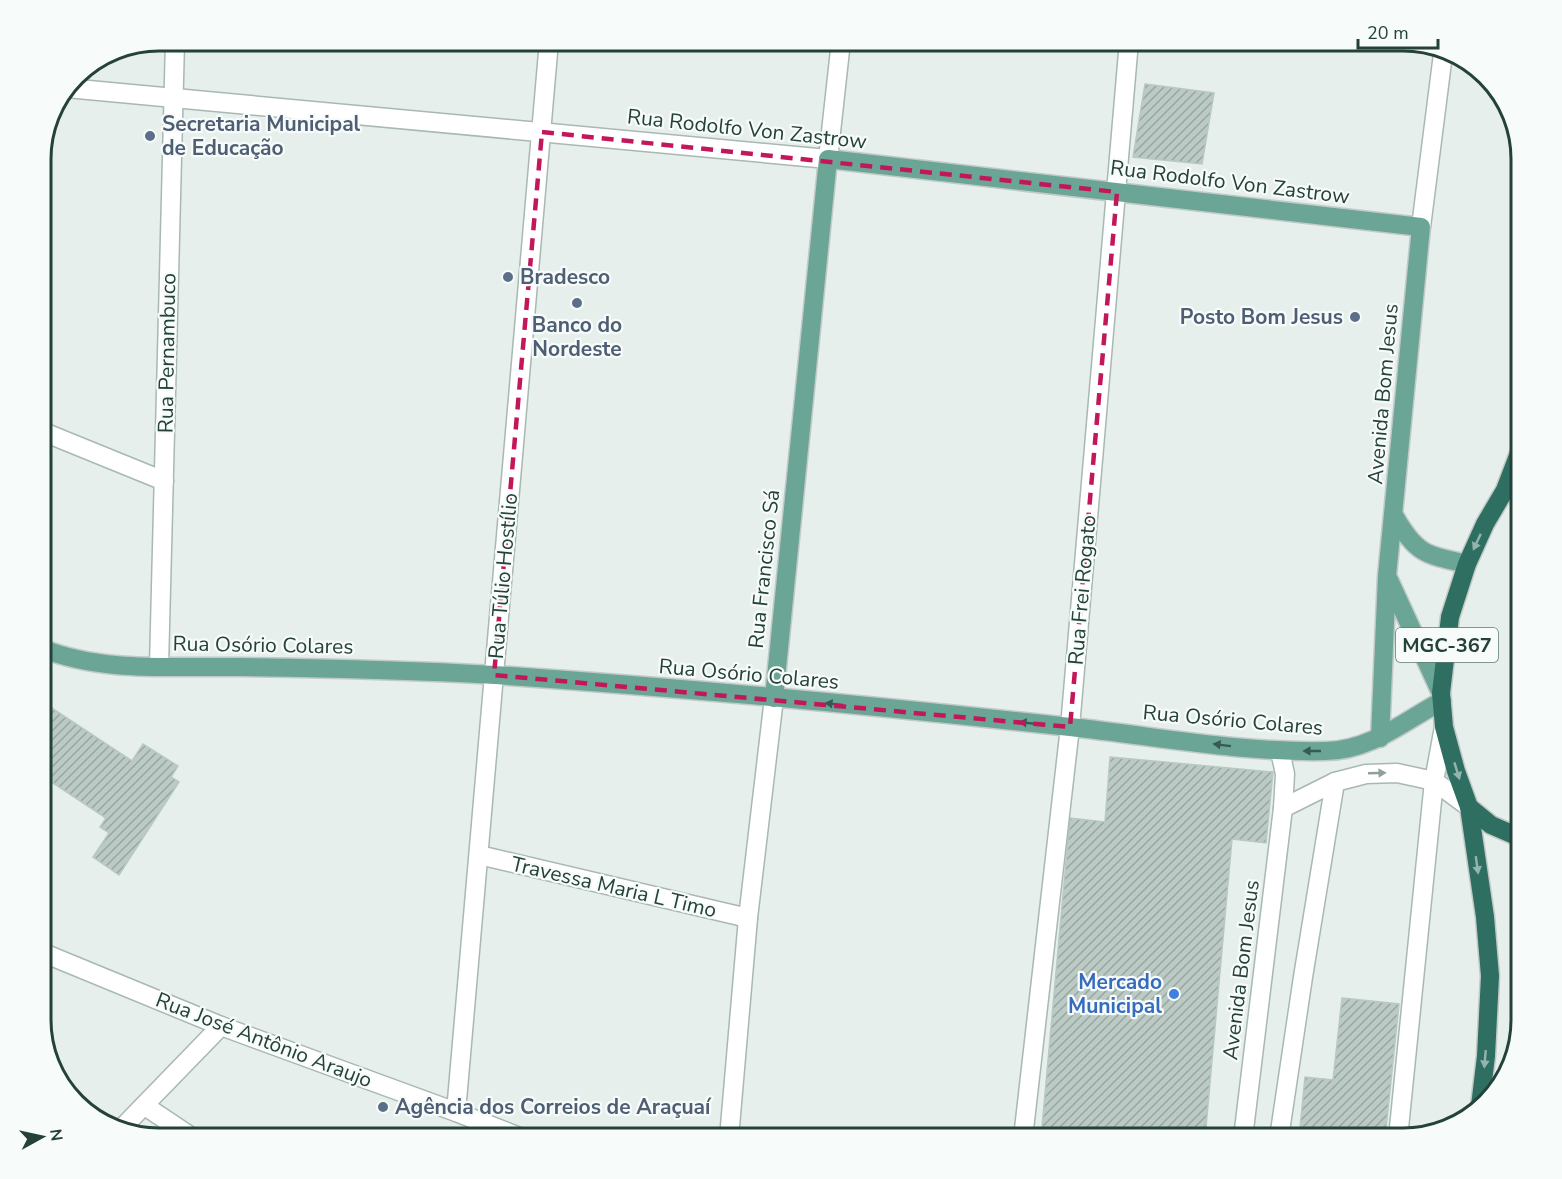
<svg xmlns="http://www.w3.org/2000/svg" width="1562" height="1179" viewBox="0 0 1562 1179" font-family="'Nunito Sans',sans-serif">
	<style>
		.building { fill: url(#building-hatch); stroke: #b8c9c2; stroke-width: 1.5 }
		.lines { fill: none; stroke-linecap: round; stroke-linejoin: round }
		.minor-casing { stroke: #a8b8b2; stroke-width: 21 }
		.major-casing { stroke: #c2cac8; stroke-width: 21 }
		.highway-casing { stroke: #c2cac8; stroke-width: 21 }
		.minor { stroke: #fff; stroke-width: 18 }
		.major { stroke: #6aa596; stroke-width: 18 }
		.highway { stroke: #2f6f62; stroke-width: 18 }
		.oneway { fill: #93b5ae }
		.oneway2 { fill: #365b51 }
		.oneway3 { fill: #92a09c }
		.marked { fill: none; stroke: #c2185b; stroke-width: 4.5; stroke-dasharray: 12 8; stroke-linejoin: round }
		.service-dot { fill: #5c6f8a; stroke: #f7fbf9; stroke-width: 2 }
		.shop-dot { fill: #3f7fe0; stroke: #f7fbf9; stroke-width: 2 }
		.labels { text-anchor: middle; stroke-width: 4.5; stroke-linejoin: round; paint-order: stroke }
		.shield { fill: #f7fbf9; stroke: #637a73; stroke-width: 1.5 }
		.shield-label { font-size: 20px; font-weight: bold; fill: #24423a }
		.service-label { font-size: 21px; font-weight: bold; fill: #4e5e75; stroke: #f7fbf9; text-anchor: start }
		.street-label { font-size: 21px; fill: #24423a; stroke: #f7fbf9 }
		.shop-label { font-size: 21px; font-weight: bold; fill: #366cbe; stroke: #f7fbf9; text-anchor: end }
		.rim { fill: none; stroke: #24423a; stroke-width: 3 }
	</style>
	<defs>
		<pattern id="building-hatch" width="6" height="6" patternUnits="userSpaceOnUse" patternTransform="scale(1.5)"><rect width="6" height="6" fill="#bbcac4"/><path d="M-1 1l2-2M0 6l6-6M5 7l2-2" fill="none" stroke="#98a6a0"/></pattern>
	</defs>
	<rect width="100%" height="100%" fill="#e6efeb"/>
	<g class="building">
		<polygon points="1145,84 1214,93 1202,164 1133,157"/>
		<polygon points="41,701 132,761 143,744 178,766 171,777 179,782 119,875 93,857 109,833 100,827 106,818 41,775"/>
		<polygon points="1110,757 1273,772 1266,843 1232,839 1205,1138 1041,1138 1070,818 1105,822"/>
		<polygon points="1342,998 1399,1004 1385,1138 1299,1138 1305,1077 1333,1080"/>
	</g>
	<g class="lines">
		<g class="minor-casing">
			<g id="minor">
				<polyline points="67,88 828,159 841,41"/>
				<polyline points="1421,227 1443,54"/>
				<polyline points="41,431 164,481"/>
				<polyline points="159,666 175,41"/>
				<polyline points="1283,808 1335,782 1366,774 1397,773 1434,781 1469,807"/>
				<polyline points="479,855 748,918"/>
				<polyline points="41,952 221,1026 456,1112 522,1138"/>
				<polyline points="145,1106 193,1138"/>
				<polyline points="456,1112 549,41"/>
				<polyline points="123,1127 221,1026"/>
				<polyline points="729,1138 748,918 774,698"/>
				<polyline points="1023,1138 1070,727 1129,41"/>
				<polyline points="1243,1138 1283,808 1285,774 1280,751"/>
				<polyline points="1279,1138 1303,977 1335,782"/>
				<polyline points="1398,1138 1434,781 1444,727"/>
			</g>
		</g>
		<g class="major-casing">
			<g id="major">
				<path d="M1395,517C1416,554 1426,555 1467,564"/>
				<polyline points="1389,580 1441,693"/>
				<path d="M41,648C102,673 173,666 238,667C324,668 409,670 495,675C687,688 879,706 1070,727C1155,736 1241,753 1326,751C1370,751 1404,721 1442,701"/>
				<polyline points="774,698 828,159 1421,227 1387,576 1380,738"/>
			</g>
		</g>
		<g class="highway-casing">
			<g id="highway">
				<polyline points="1469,807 1491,825 1521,838"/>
				<polyline points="1480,1106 1486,1056 1490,976 1485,917 1469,807 1456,771 1444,727 1441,693 1450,617 1467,564 1485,524 1505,490 1521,448"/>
			</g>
		</g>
		<use href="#minor" class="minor"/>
		<use href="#major" class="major"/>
		<use href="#highway" class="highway"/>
	</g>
	<defs><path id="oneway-solid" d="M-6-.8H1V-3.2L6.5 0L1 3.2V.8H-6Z" transform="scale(1.5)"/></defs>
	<g class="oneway">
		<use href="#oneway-solid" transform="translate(1477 542) rotate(115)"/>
		<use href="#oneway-solid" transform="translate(1457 771) rotate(73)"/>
		<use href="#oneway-solid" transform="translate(1477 865) rotate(82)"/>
		<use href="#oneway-solid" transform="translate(1485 1059) rotate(95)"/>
	</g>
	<g class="oneway2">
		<use href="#oneway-solid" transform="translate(834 704) rotate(-174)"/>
		<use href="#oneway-solid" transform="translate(1028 723) rotate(-174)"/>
		<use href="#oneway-solid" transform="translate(1222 745) rotate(-173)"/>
		<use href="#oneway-solid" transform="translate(1312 751) rotate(-180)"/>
	</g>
	<use class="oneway3" href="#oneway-solid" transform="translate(1377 773) rotate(-2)"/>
	<path class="marked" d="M542,132L1117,192L1070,727L494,675Z"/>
	<g class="service-dot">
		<circle cx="150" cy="136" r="6"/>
		<circle cx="508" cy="277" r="6"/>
		<circle cx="577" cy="303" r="6"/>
		<circle cx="1355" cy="317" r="6"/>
		<circle cx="383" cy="1107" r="6"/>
	</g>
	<circle class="shop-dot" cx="1174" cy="994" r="6"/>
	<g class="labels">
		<rect class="shield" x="1396" y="628" width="102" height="34" rx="4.5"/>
		<g class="shield-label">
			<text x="1447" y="652">MGC-367</text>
		</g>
		<g class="service-label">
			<text x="162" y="131">Secretaria Municipal<tspan x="162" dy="24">de Educação</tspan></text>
			<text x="520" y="284">Bradesco</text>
			<text x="1343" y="324" text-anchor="end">Posto Bom Jesus</text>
			<text x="577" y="332" text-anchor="middle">Banco do<tspan x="577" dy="24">Nordeste</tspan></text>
			<text x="395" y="1114">Agência dos Correios de Araçuaí</text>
		</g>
		<g class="street-label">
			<text transform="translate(747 129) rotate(6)" y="7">Rua Rodolfo Von Zastrow</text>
			<text transform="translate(1230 182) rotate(7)" y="7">Rua Rodolfo Von Zastrow</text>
			<text transform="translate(167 353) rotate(-89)" y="7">Rua Pernambuco</text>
			<text transform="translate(1383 394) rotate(-85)" y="7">Avenida Bom Jesus</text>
			<text transform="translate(764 569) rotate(-84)" y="7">Rua Francisco Sá</text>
			<text transform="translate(503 576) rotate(-85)" y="7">Rua Túlio Hostílio</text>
			<text transform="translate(1082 590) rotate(-85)" y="7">Rua Frei Rogato</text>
			<text transform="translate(263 645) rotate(1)" y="7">Rua Osório Colares</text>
			<text transform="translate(749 674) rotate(5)" y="7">Rua Osório Colares</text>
			<text transform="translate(1233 720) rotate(5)" y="7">Rua Osório Colares</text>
			<text transform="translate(614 887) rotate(13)" y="7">Travessa Maria L Timo</text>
			<text transform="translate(1241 970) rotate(-83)" y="7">Avenida Bom Jesus</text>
			<text transform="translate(264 1040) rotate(21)" y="7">Rua José Antônio Araujo</text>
		</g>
		<g class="shop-label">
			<text x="1162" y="989">Mercado<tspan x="1162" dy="24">Municipal</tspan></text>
		</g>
	</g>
	<path d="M0 0H1562V1179H0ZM159 51H1403A108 108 0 0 1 1511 159V1020A108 108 0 0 1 1403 1128H159A108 108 0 0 1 51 1020V159A108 108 0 0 1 159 51Z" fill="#f7fbf9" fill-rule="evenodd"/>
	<path class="rim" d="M159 51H1403A108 108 0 0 1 1511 159V1020A108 108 0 0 1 1403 1128H159A108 108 0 0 1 51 1020V159A108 108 0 0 1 159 51Z"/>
	<g transform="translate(42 1137) rotate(82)" stroke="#f7fbf9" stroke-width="4.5" paint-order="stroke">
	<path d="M0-4.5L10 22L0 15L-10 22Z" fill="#24423a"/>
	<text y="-9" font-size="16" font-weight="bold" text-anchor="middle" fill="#24423a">N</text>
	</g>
	<path d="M1358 39v9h80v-9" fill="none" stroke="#24423a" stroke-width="3"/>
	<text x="1367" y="39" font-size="18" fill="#24423a" stroke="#f7fbf9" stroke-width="4.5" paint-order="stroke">20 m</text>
</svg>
